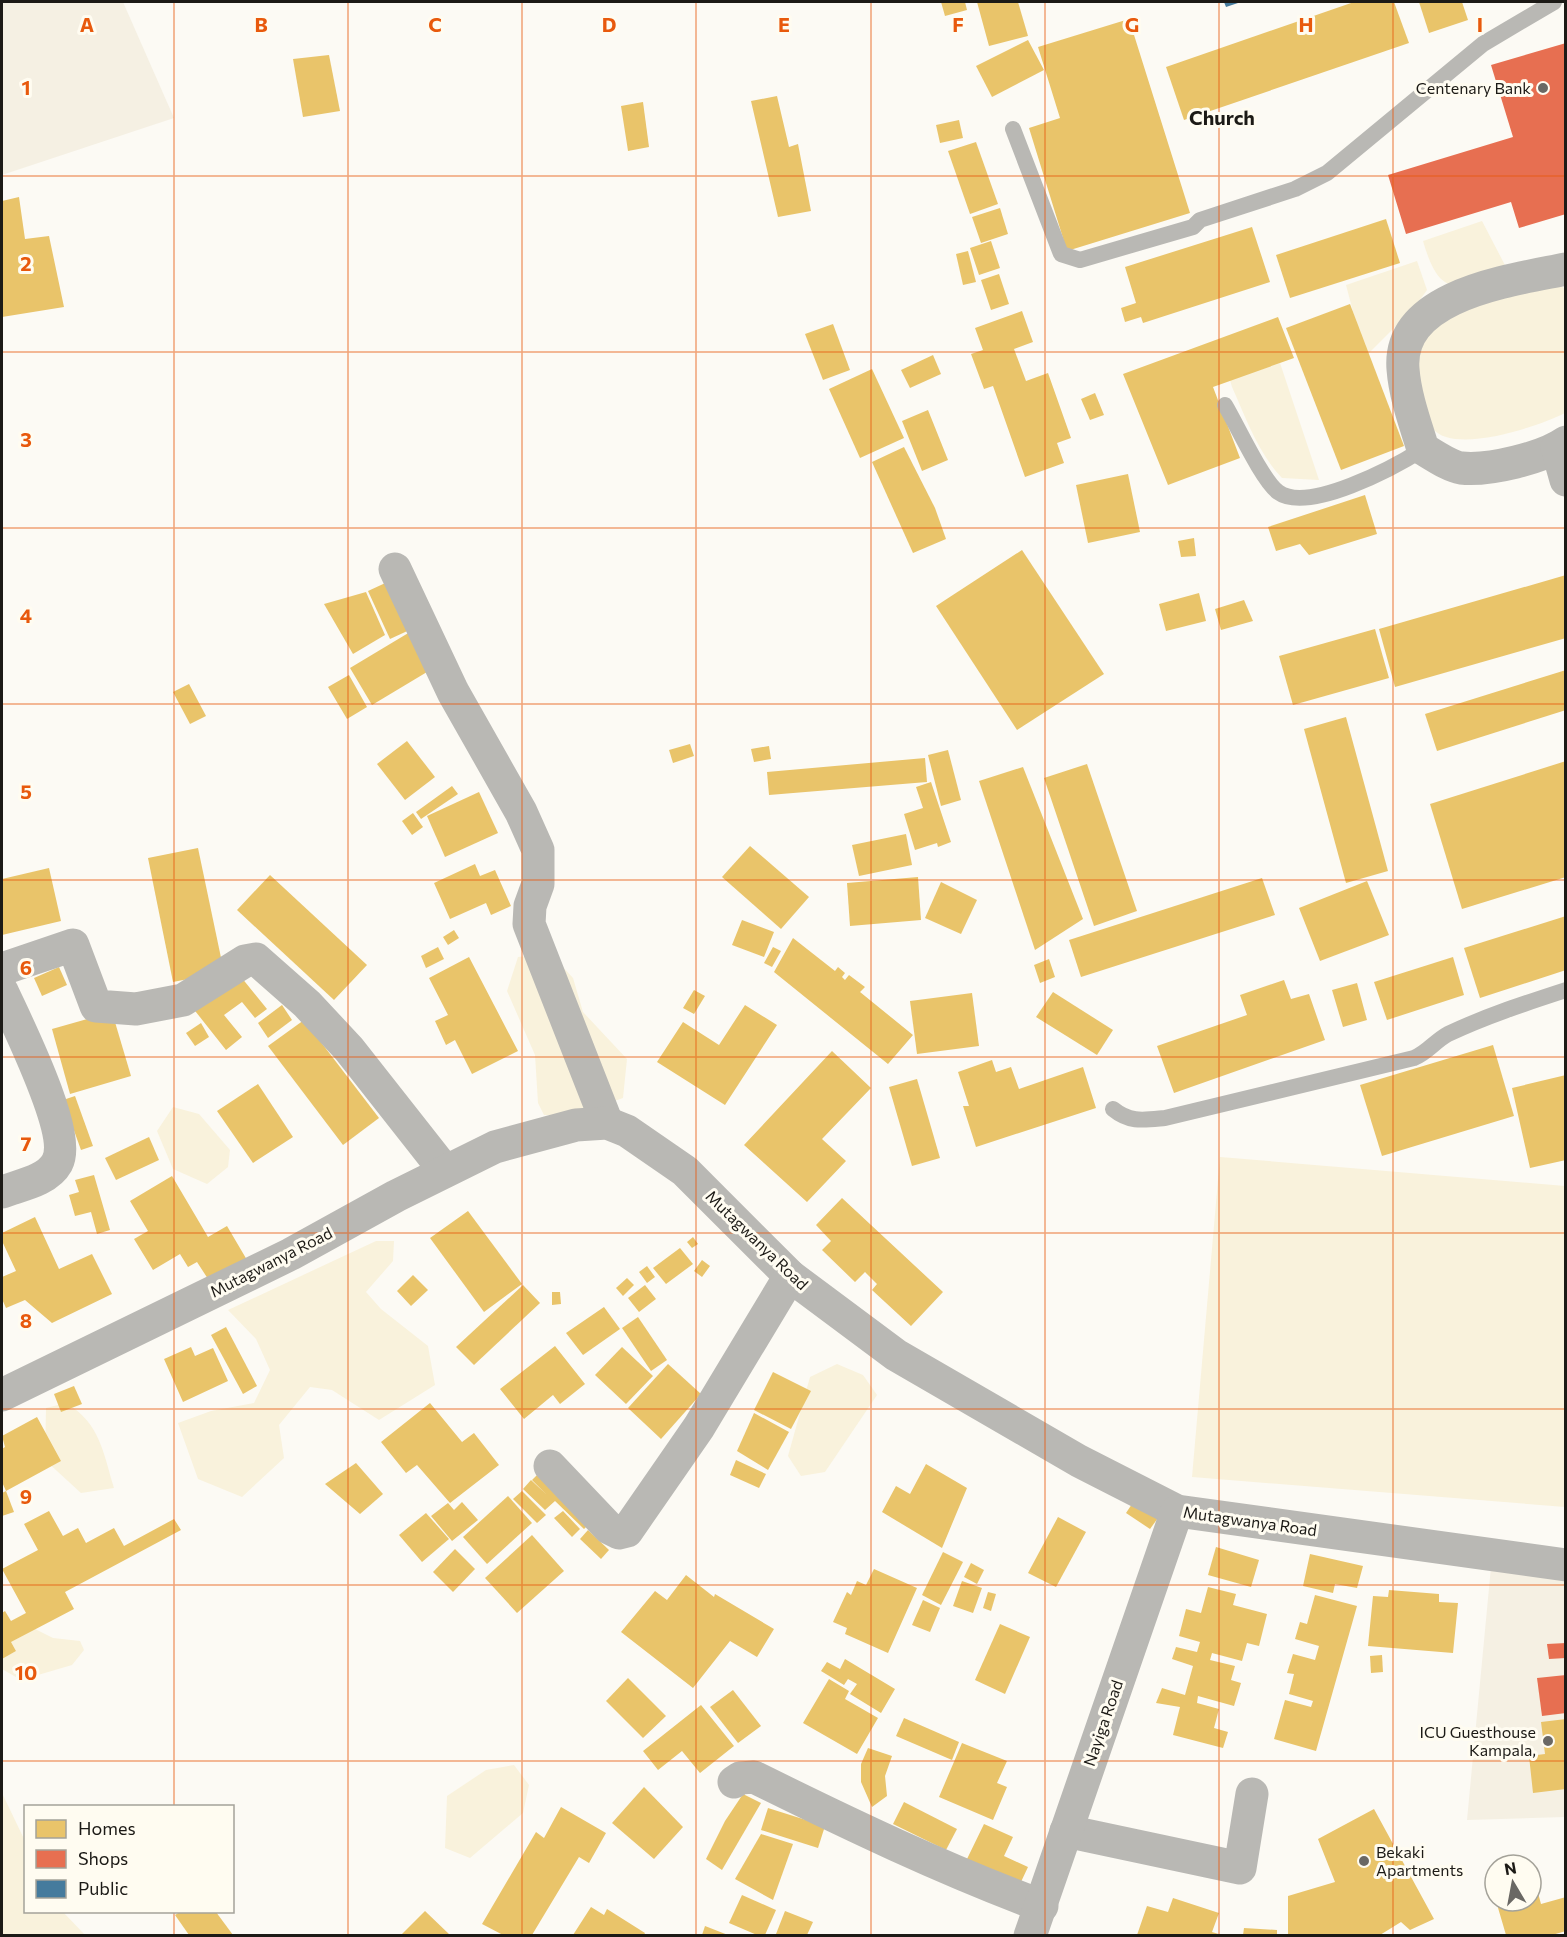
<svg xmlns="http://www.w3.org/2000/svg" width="1567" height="1937" viewBox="0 0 1567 1937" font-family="Commissioner,sans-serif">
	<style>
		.built { fill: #f5f0e3 }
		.green { fill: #f9f2dc }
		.homes { fill: #e9c46a }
		.shops { fill: #e76f51 }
		.public { fill: #457b9d }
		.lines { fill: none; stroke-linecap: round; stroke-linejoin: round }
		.service { stroke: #b9b8b4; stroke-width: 16 }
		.minor { stroke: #b9b8b4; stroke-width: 33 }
		.grid { fill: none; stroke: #e8590c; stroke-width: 1.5; stroke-opacity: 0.55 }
		.poi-dot { fill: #6a6864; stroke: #fffcf1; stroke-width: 2 }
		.labels { text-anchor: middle; stroke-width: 6; stroke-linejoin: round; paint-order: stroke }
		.poi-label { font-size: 16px; fill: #1c1a16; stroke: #fffcf1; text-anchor: end }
		.street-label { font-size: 16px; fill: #1c1a16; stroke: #fffcf1 }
		.quarter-label { font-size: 20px; font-weight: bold; fill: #1c1a16; stroke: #fffcf1 }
		.grid-label { font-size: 20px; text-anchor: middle; font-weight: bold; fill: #e8590c; stroke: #fffcf1; stroke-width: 6; stroke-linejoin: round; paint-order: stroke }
	</style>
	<rect width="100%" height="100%" fill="#fcfaf4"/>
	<g class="built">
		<polygon points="2,2 123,2 174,118 2,175"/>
		<polygon points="1491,1567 1565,1578 1565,1817 1467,1820"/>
	</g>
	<g class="green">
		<path d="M1482,221L1508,271C1459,287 1441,303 1423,241Z"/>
		<polygon points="1417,261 1427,290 1414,308 1365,357 1346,285"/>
		<path d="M1556,282L1565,289V413C1540,426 1455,455 1433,429C1417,410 1416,373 1411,349L1456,309Z"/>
		<path d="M1280,363L1319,480L1282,478C1258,453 1246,418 1232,387L1230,380Z"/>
		<polygon points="550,953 573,978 583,1012 627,1059 623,1098 573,1116 544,1115 538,1103 535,1055 507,991 518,957"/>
		<polygon points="173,1107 199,1114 230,1150 228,1167 207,1184 173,1169 157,1131"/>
		<polygon points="1220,1157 1565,1186 1565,1507 1192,1477"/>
		<polygon points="376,1241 394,1241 393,1261 366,1292 381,1309 428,1346 435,1385 379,1420 332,1390 310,1387 279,1425 284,1458 242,1497 198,1479 178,1423 211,1411 254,1403 270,1370 256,1339 228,1310"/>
		<polygon points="837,1364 863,1375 877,1395 825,1472 801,1476 788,1456 810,1377"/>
		<path d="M66,1403C100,1423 103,1452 114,1488L81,1493L45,1460L46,1408Z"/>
		<polygon points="35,1629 53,1638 80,1641 84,1650 72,1665 21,1680 2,1669 2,1659 16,1651 11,1642"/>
		<polygon points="514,1765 529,1785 523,1813 470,1858 445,1848 447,1796 486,1770"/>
		<polygon points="2,1793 25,1841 26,1912 63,1912 85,1935 2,1935"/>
	</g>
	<g class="homes">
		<polygon points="941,2 965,2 967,10 945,16"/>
		<polygon points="977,2 1018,2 1028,36 989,46"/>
		<polygon points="1354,2 1394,2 1409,43 1184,120 1166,67"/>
		<polygon points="1419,2 1462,2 1468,20 1429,33"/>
		<polygon points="1129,19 1190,213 1067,251 1029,128 1060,118 1038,47"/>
		<polygon points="1028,40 1044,70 992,97 976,66"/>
		<polygon points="329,55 340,111 303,117 293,59"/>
		<polygon points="777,96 789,147 798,144 811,211 778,217 751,101"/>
		<polygon points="643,102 649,147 628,151 621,106"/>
		<polygon points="959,120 963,138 940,143 936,125"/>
		<polygon points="976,142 998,204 970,214 948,151"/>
		<polygon points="19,197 25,239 49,236 64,307 2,317 2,201"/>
		<polygon points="1000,208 1008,234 981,243 972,217"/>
		<polygon points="1386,219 1400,263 1290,298 1276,255"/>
		<polygon points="1252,227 1270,282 1143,323 1141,317 1125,322 1121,308 1136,303 1125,267"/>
		<polygon points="991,241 1000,268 979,275 970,248"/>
		<polygon points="968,251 976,282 963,285 956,254"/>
		<polygon points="999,274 1009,304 991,310 981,280"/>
		<polygon points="1350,304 1404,446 1341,470 1286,328"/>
		<polygon points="1022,311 1033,342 1014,349 1026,381 1048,373 1071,438 1057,443 1064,463 1025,477 993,386 984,389 971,354 983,350 975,328"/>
		<polygon points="1278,317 1294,358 1213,387 1240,458 1168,485 1123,374"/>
		<polygon points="833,324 850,370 823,380 805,334"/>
		<polygon points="933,355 941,374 910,388 901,370"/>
		<polygon points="872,369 904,438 860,458 829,389"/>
		<polygon points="1095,393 1104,415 1090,420 1081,399"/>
		<polygon points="928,410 948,460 922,471 902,421"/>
		<polygon points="904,447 935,508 946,539 913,553 872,462"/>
		<polygon points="1128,474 1140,532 1088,543 1076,485"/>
		<polygon points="1365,495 1377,534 1309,555 1300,544 1276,551 1268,527"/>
		<polygon points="1194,538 1196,556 1181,557 1178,541"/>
		<polygon points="1022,550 1104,674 1017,730 936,606"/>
		<polygon points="1566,575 1566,638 1395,687 1379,629"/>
		<polygon points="394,579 416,627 390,639 368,591"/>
		<polygon points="366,592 385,635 353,654 324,604"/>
		<polygon points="1199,593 1206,621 1166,631 1159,604"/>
		<polygon points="1244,600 1253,621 1221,630 1215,609"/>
		<polygon points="415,629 437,666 372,705 350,668"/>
		<polygon points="1375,629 1389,678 1293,705 1279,656"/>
		<polygon points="1566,670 1566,710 1437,751 1425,714"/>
		<polygon points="349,675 367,707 347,719 328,687"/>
		<polygon points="189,684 206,716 190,724 173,692"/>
		<polygon points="1346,717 1388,871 1346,883 1304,729"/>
		<polygon points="407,741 435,777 405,800 377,764"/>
		<polygon points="690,744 694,756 673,763 669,750"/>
		<polygon points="769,746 771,759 754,762 751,749"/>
		<polygon points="948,750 961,800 941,806 928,755"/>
		<polygon points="925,758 927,782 769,795 767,772"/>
		<polygon points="1566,761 1566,877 1462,909 1430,804"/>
		<polygon points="1087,764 1137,911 1094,926 1044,778"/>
		<polygon points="1023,767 1083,919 1035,950 979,781"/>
		<polygon points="931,782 951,842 938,847 937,843 915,850 904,814 923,808 916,787"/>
		<polygon points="452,786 458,794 421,819 416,812"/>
		<polygon points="479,792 498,833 445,857 427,816"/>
		<polygon points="413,813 423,827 412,835 402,821"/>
		<polygon points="906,834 912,865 859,876 852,845"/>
		<polygon points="750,846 809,897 781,929 722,877"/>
		<polygon points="198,848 224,972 173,982 148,858"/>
		<polygon points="475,864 480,876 495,870 511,906 491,915 486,903 450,919 434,883"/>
		<polygon points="49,868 61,921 2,935 2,879"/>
		<polygon points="270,875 367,965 334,1000 237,910"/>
		<polygon points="918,877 921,920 850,926 847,883"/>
		<polygon points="1262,878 1275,915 1081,977 1069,940"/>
		<polygon points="1367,881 1389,935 1320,961 1299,908"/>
		<polygon points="941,882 977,900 961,934 925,918"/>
		<polygon points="1566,916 1566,970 1480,998 1464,948"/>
		<polygon points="742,920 774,932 764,957 732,945"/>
		<polygon points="454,930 459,938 448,945 443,937"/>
		<polygon points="793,938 835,971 838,967 845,973 842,977 845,980 849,975 865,987 860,992 913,1035 888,1064 774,972"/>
		<polygon points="438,947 444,959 426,968 421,956"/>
		<polygon points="773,947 781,951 772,967 764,963"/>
		<polygon points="469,957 518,1051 472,1074 455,1040 446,1045 435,1021 448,1015 429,978"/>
		<polygon points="1453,957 1464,995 1387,1020 1374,982"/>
		<polygon points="1049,959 1055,977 1040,983 1034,965"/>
		<polygon points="59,967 67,985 42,996 34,978"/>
		<polygon points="237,972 267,1009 255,1018 242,1002 224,1015 242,1037 226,1050 192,1007"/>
		<polygon points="1284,980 1291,999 1309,994 1325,1040 1174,1093 1157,1046 1247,1015 1240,995"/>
		<polygon points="1357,983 1367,1020 1343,1027 1332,990"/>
		<polygon points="694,990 705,996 694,1014 683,1008"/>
		<polygon points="1053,992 1113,1030 1097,1055 1036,1017"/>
		<polygon points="972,993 979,1046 917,1054 910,1001"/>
		<polygon points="282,1005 292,1020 268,1038 258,1023"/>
		<polygon points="745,1005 777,1025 725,1105 657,1062 683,1022 719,1045"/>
		<polygon points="112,1012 131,1076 70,1094 52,1029"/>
		<polygon points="304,1020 379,1118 343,1145 268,1046"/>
		<polygon points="201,1023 209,1037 195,1046 186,1033"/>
		<polygon points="1493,1045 1514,1116 1382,1156 1360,1085"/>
		<polygon points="832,1051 871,1088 822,1139 846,1161 807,1202 744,1145"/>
		<polygon points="992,1060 996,1072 1011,1067 1019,1089 1083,1067 1096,1108 976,1147 963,1106 969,1106 958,1072"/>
		<polygon points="1566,1075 1566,1160 1530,1168 1512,1088"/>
		<polygon points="917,1079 940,1158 912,1166 889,1087"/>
		<polygon points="258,1084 293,1137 253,1163 217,1111"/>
		<polygon points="75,1096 93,1146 81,1150 63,1100"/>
		<polygon points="149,1137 159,1160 116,1180 105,1158"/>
		<polygon points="94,1175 110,1230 97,1234 91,1212 75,1216 69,1195 79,1192 75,1180"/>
		<polygon points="172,1176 208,1237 227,1226 247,1260 210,1282 197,1262 188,1267 180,1254 153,1270 134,1239 148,1231 130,1201"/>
		<polygon points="842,1198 943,1292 911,1326 872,1290 877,1284 865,1272 855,1282 822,1250 831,1241 816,1225"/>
		<polygon points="468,1211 522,1284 484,1312 430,1238"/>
		<polygon points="35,1217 59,1269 92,1254 112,1294 52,1323 25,1300 6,1308 2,1299 2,1277 16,1271 2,1241 2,1233"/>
		<polygon points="693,1237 698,1244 692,1248 687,1242"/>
		<polygon points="680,1248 693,1264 666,1284 653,1268"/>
		<polygon points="702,1260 710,1266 702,1277 694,1271"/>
		<polygon points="647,1266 655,1277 647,1283 639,1272"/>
		<polygon points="413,1275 428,1290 411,1306 397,1291"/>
		<polygon points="627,1278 634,1285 623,1296 616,1288"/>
		<polygon points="523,1285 540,1303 474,1365 456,1347"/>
		<polygon points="645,1285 656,1299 639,1312 628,1298"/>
		<polygon points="552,1292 560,1292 561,1304 552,1305"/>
		<polygon points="604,1307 620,1329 583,1355 566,1333"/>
		<polygon points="638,1317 667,1360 651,1371 622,1328"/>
		<polygon points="226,1327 257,1386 243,1394 211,1335"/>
		<polygon points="555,1346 585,1384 560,1404 553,1395 524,1419 500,1389"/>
		<polygon points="191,1347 195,1356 213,1348 228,1381 183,1402 164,1359"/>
		<polygon points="622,1347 653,1376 626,1404 595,1375"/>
		<polygon points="668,1364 701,1394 661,1439 628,1408"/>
		<polygon points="773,1372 811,1391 791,1429 754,1410"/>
		<polygon points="74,1386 82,1404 61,1412 54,1394"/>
		<polygon points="430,1403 462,1442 474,1433 499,1465 450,1503 417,1465 406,1473 381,1442"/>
		<polygon points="754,1413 789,1432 768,1470 737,1451"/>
		<polygon points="37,1417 61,1461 6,1491 2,1482 2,1449 5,1447 2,1436"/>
		<polygon points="736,1460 766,1474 759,1488 730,1475"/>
		<polygon points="356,1463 383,1494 360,1514 325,1484"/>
		<polygon points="926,1464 967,1488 942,1548 882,1512 896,1486 910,1494"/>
		<polygon points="544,1468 596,1517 584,1529 555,1501 545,1510 523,1489 531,1480 547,1495 532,1480"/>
		<polygon points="6,1491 14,1512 2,1516 2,1493"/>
		<polygon points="522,1491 546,1515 537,1523 513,1499"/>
		<polygon points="508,1496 532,1523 487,1564 463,1537"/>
		<polygon points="1134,1501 1158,1518 1150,1529 1126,1513"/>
		<polygon points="462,1502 478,1520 452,1541 431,1516 448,1503 454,1510"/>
		<polygon points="49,1511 63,1536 78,1528 86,1543 114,1528 124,1546 174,1519 181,1530 65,1592 74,1609 11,1642 16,1651 2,1659 2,1613 5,1611 11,1621 26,1613 2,1569 38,1550 24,1524"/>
		<polygon points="563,1511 580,1529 572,1537 554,1518"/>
		<polygon points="426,1513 449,1539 422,1562 399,1535"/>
		<polygon points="1058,1517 1086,1532 1056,1587 1028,1573"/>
		<polygon points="588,1530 609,1550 601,1559 580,1539"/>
		<polygon points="532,1535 564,1571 517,1613 485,1578"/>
		<polygon points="1216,1547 1259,1560 1251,1587 1208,1575"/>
		<polygon points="455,1549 475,1569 453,1592 433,1572"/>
		<polygon points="943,1552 963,1562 941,1605 922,1595"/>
		<polygon points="1310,1554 1363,1566 1357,1588 1335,1584 1333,1593 1303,1586"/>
		<polygon points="971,1563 984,1570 977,1584 964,1577"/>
		<polygon points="874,1569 917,1588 888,1653 845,1634 847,1628 833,1622 847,1592 851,1595 857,1581 866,1585"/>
		<polygon points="686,1575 714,1597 715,1594 774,1629 757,1657 730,1641 693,1688 621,1632 655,1591 667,1600"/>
		<polygon points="962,1581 982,1588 973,1613 953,1606"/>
		<polygon points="1208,1587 1236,1594 1233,1605 1267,1614 1259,1646 1247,1643 1242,1661 1212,1653 1210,1660 1235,1666 1231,1680 1241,1683 1234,1706 1198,1696 1197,1703 1219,1709 1214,1728 1228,1732 1223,1748 1173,1735 1180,1707 1156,1703 1162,1688 1185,1695 1193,1666 1172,1659 1176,1647 1197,1652 1200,1642 1179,1636 1186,1609 1201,1613"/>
		<polygon points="1389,1590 1439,1594 1439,1602 1458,1603 1453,1653 1368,1646 1373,1596 1388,1597"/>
		<polygon points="988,1592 996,1594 991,1611 983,1608"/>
		<polygon points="1315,1595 1357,1606 1316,1751 1274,1739 1285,1700 1311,1707 1313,1701 1289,1694 1294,1674 1287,1673 1293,1654 1315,1660 1319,1646 1295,1639 1300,1622 1307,1624"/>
		<polygon points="923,1600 940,1608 930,1632 912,1625"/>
		<polygon points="1000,1624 1030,1637 1005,1694 975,1680"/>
		<polygon points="1382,1655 1383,1672 1371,1673 1370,1656"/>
		<polygon points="845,1659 895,1689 881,1713 850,1694 857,1684 848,1679 844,1685 821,1671 827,1662 840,1669"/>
		<polygon points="628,1678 666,1716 643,1738 606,1701"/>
		<polygon points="829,1679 849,1691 845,1699 878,1718 857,1754 803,1723"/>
		<polygon points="733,1690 761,1726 738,1743 710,1707"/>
		<polygon points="701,1705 734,1746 700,1773 682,1751 658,1770 643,1751"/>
		<polygon points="904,1718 959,1742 952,1760 896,1736"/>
		<polygon points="1566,1719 1566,1789 1533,1793 1529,1756 1545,1754 1541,1722"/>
		<polygon points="962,1743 1007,1761 997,1783 1007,1787 993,1820 939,1797"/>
		<polygon points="868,1748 892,1756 885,1776 887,1796 872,1807 861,1782 861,1764"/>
		<polygon points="644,1787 683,1827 654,1859 612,1823"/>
		<polygon points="743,1794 761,1803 722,1870 706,1859 725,1821"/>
		<polygon points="904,1802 957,1829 946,1850 893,1824"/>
		<polygon points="561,1807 606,1833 589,1863 579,1857 532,1935 503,1935 482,1924 536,1832 544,1838"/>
		<polygon points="768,1808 825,1826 818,1848 761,1830"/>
		<polygon points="1374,1809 1434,1919 1410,1930 1401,1922 1380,1935 1288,1935 1288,1896 1335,1882 1318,1839"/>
		<polygon points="984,1824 1013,1837 1004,1856 1028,1867 1020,1884 967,1859"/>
		<polygon points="761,1834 793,1844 773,1900 735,1879"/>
		<polygon points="1535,1882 1541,1904 1566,1897 1566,1931 1552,1935 1506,1935 1496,1901 1531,1901 1531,1883"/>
		<polygon points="742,1895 776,1910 765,1935 757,1935 729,1923"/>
		<polygon points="1173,1898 1219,1913 1212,1932 1222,1935 1137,1935 1147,1906 1168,1912"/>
		<polygon points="591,1907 604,1915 607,1909 645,1933 644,1935 573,1935"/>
		<polygon points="425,1911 450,1935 401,1935"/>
		<polygon points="785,1911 813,1922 807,1935 776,1934"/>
		<polygon points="180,1912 216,1912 233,1935 189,1935 175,1915"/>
		<polygon points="705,1926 728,1935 702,1935"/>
		<polygon points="1244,1928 1277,1930 1277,1935 1243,1935"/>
	</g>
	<g class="shops">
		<polygon points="1566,43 1566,214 1519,228 1511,202 1406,234 1388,175 1513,137 1491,65"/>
		<polygon points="1566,1643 1566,1658 1549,1659 1547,1644"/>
		<polygon points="1566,1675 1566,1713 1542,1716 1537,1678"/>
	</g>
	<polygon class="public" points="1224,2 1241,2 1226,7"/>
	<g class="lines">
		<g class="service">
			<polyline points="1013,129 1061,254 1080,260 1193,227 1200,220 1295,189 1327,173 1483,44 1554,2"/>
			<path d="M1225,405C1237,425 1262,480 1278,492C1308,514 1395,467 1423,449"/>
			<path d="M1113,1109C1130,1123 1144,1120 1165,1118L1414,1058C1427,1053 1435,1041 1448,1034C1486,1016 1526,1003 1566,990"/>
		</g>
		<g class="minor">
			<path d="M1566,269C1513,280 1397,294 1403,369C1405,396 1415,423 1423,449C1434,455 1449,466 1461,468C1489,471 1543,458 1566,442"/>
			<polyline points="1557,448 1566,480"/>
			<polyline points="395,569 453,692 521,812 538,850 538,884 530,906 529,924 607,1123"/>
			<polyline points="2,969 73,945 96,1006 136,1009 183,1000 245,961 256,959 307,1004 349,1049 445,1171"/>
			<path d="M2,991C16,1022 73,1134 57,1163C47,1181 20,1185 2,1192"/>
			<polyline points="2,1395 291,1254 396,1196 495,1147 576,1125 607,1123 627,1131 685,1171 790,1276 896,1355 1079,1461 1177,1511 1566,1565"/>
			<polyline points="550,1466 609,1528 619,1533 627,1531 699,1427 790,1276"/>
			<path d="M734,1782L740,1778L754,1777C849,1824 943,1869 1042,1906"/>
			<polyline points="1066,1831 1240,1868 1252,1794"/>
			<polyline points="1030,1936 1177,1511"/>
		</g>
	</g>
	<path class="grid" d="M174,2V1806M348,2V1936M522,2V1936M696,2V1936M871,2V1936M1045,2V1936M1219,2V1936M1393,2V1936M2,176H1566M2,352H1566M2,528H1566M2,704H1566M2,880H1566M2,1057H1566M2,1233H1566M2,1409H1566M2,1585H1566M2,1761H1566M174,1912V1936"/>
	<g class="poi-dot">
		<circle cx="1543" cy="88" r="6"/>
		<circle cx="1548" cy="1741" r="6"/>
		<circle cx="1364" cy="1861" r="6"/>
	</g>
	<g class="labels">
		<g class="poi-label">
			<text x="1531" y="94">Centenary Bank</text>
			<text x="1536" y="1738">ICU Guesthouse<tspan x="1536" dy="18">Kampala,</tspan></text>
			<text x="1376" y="1858" text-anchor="start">Bekaki<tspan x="1376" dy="18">Apartments</tspan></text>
		</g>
		<g class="street-label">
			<text transform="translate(757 1240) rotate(44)" y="6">Mutagwanya Road</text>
			<text transform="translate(271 1262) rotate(-27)" y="6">Mutagwanya Road</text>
			<text transform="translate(1250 1521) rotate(8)" y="6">Mutagwanya Road</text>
			<text transform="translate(1103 1723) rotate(-71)" y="6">Nayiga Road</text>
		</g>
		<g class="quarter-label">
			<text x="1222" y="125">Church</text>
		</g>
	</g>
	<g class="grid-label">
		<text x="87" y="32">A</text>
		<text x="261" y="32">B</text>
		<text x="435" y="32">C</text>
		<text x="609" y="32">D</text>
		<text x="784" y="32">E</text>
		<text x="958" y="32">F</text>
		<text x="1132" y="32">G</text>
		<text x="1306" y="32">H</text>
		<text x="1480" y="32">I</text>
		<text x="26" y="95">1</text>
		<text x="26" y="271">2</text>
		<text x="26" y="447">3</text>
		<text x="26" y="623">4</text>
		<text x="26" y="799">5</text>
		<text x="26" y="975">6</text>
		<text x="26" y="1151">7</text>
		<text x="26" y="1328">8</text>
		<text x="26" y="1504">9</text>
		<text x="26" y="1680">10</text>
	</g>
	<rect width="1567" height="1937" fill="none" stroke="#1c1a16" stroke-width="6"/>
	<rect x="24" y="1805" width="210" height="108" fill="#fffcf1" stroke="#a4a299" stroke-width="1.5"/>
	<rect x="36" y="1820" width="30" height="18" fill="#e9c46a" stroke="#a4a299" stroke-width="1.5"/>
	<text x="78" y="1835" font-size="18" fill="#1c1a16">Homes</text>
	<rect x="36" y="1850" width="30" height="18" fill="#e76f51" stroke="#a4a299" stroke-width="1.5"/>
	<text x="78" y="1865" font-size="18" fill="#1c1a16">Shops</text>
	<rect x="36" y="1880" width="30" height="18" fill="#457b9d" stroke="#a4a299" stroke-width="1.5"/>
	<text x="78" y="1895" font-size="18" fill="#1c1a16">Public</text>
	<g transform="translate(1513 1883) rotate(350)"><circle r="28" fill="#fffcf1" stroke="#a4a299" stroke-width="1.5"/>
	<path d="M0-4.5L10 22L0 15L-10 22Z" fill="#6a6864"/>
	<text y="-9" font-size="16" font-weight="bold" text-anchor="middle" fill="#1c1a16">N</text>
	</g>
</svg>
